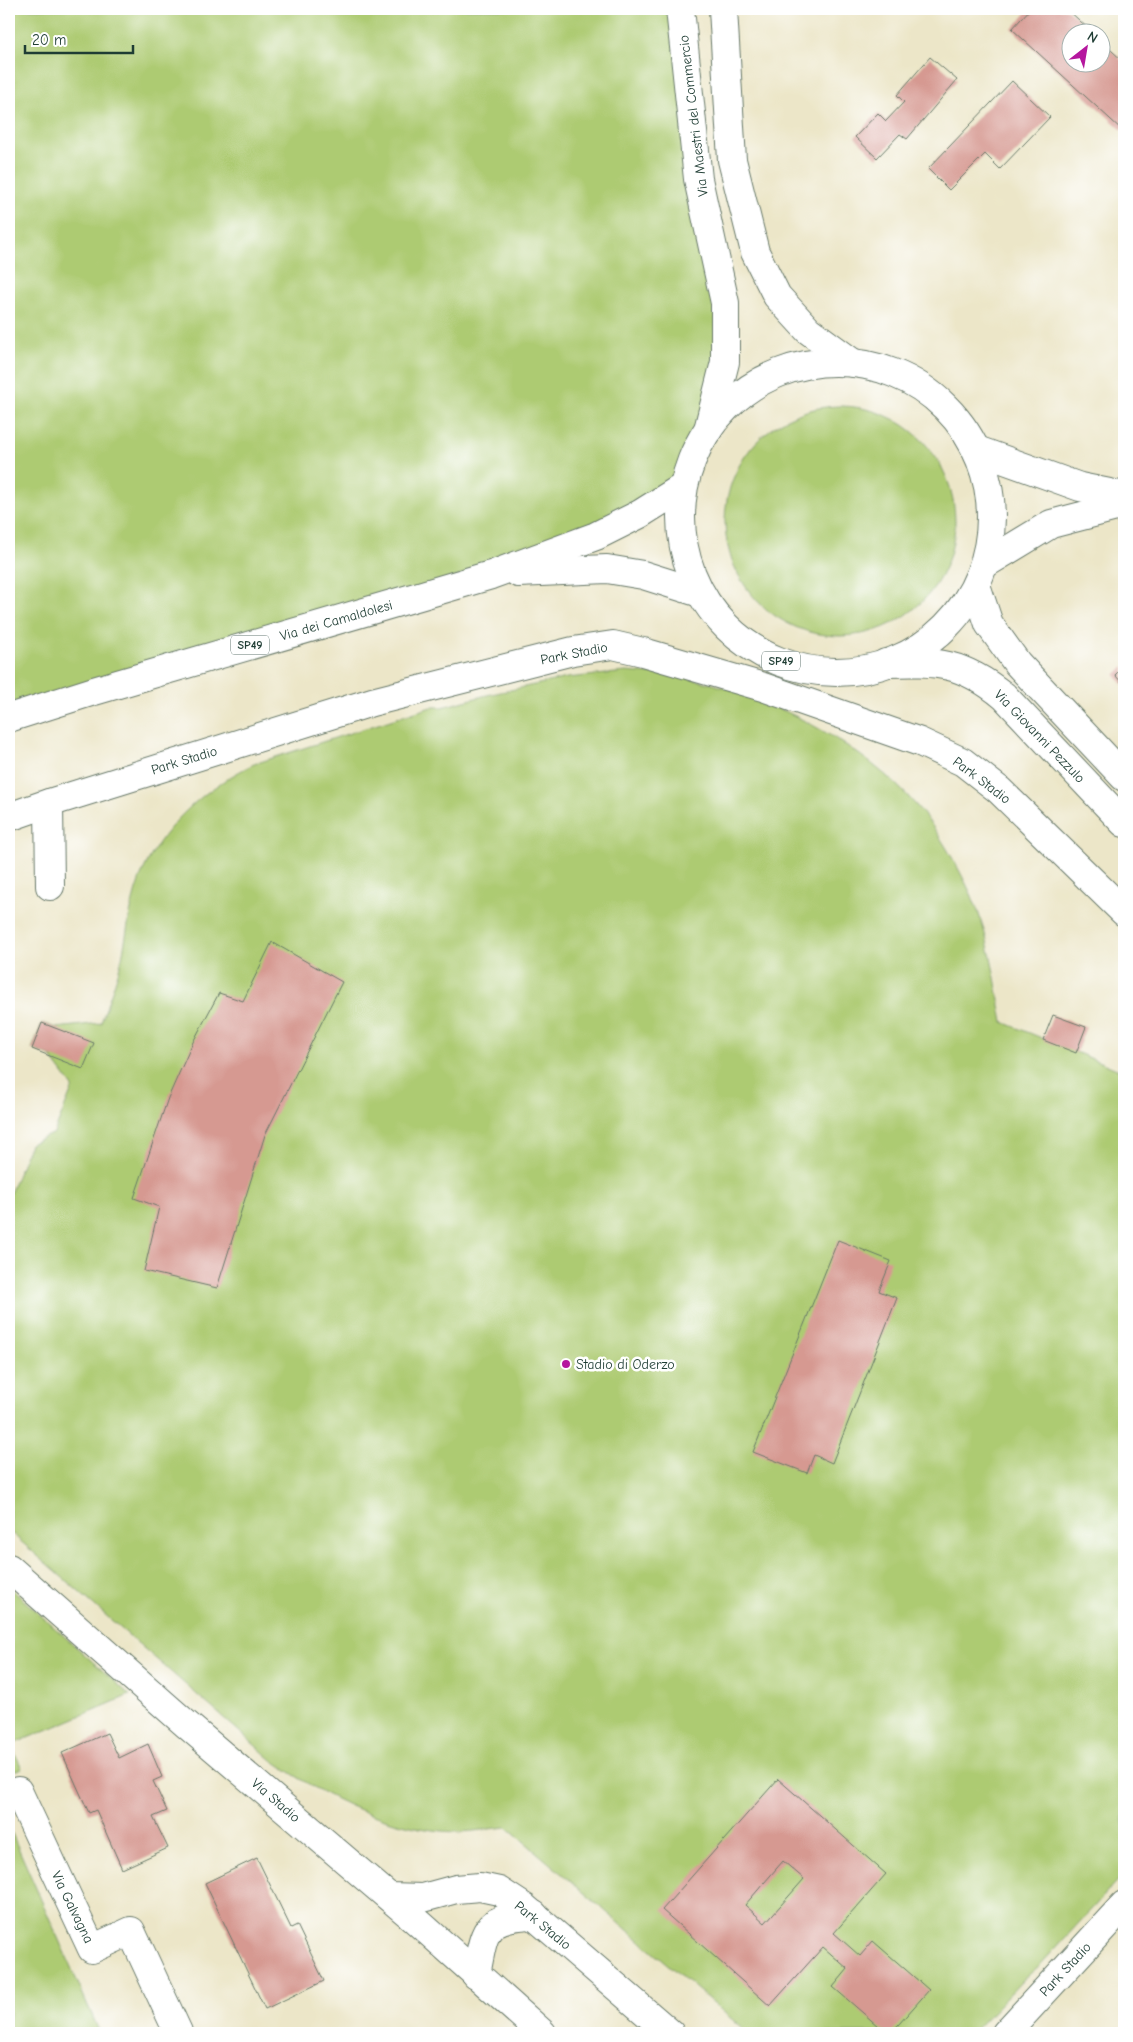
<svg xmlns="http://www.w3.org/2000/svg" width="1133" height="2042" viewBox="0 0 1133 2042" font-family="'Comic Neue',sans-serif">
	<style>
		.green { fill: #adcb72; stroke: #668453 }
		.building { fill: #d69991; fill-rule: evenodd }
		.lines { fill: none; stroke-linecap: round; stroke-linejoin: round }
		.minor-casing { stroke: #677868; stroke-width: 30 }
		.major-casing { stroke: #677868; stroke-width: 30 }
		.minor { stroke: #fff; stroke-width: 28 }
		.major { stroke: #fff; stroke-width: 28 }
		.poi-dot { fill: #b5179e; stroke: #fff; stroke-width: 2 }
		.labels { text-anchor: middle; stroke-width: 5; stroke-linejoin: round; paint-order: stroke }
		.shield { fill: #fff; stroke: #627771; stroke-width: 1 }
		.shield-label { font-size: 12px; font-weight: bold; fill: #1f3d34 }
		.street-label { font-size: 14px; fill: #1f3d34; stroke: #fff }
		.poi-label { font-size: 14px; fill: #1f3d34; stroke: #fff; text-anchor: start }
	</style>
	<rect width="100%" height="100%" fill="#fff"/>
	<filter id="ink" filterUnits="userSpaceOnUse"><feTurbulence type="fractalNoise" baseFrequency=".02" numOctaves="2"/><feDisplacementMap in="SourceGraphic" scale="10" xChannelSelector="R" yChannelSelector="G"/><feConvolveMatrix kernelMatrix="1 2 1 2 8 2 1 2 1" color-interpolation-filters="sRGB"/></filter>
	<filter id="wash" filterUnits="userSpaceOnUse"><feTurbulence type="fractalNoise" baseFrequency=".0096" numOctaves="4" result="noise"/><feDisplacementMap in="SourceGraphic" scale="20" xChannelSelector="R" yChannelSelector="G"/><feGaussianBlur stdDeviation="1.12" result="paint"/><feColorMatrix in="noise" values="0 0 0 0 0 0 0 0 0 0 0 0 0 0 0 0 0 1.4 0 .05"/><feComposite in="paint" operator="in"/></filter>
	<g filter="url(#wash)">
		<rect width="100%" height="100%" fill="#ece6c8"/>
		<g class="green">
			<polygon points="9,9 680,9 725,303 708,430 692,457 683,487 596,536 9,708"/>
			<circle cx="840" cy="521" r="115"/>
			<path d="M626,672C654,674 682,676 709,683C781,702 866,748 915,804C936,827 958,866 971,894C989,934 995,979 1003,1022L1124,1072V1874L1041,1964L1023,1980L972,2033H748L507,1827C491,1828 474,1832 458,1832C389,1830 327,1799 272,1760L9,1531V1196L30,1144L54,1133L73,1087L50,1056L32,1049L42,1023L56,1028L101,1023C108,1001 117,979 122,958C128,928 131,896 144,869C166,822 208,786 254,764L431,707H442L487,695L567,678Z"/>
			<polygon points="9,1587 130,1695 11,1745 22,1768 9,1773"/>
			<polygon points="9,1827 100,2033 9,2033"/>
		</g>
		<g id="blocks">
			<g class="building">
				<polygon points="1030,9 1067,9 1092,32 1070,32 1070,62 1100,62 1100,40 1124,62 1124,128 1122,130 1012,29"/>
				<polygon points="930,57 957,80 907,139 900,134 877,158 855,137 878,113 886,121 904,102 897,95"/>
				<polygon points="1012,81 1050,117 1000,169 985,154 949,190 928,169"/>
				<polygon points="1124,666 1124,685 1115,675"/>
				<polygon points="272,942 342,982 265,1135 217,1288 144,1271 159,1207 134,1198 168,1098 193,1042 219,993 243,1001"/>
				<polygon points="1053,1015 1086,1027 1076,1053 1043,1040"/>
				<polygon points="42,1023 94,1043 83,1069 32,1049"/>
				<polygon points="838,1240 891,1261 879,1291 897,1298 832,1463 814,1455 807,1473 753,1452"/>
				<polygon points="107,1733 119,1758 148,1744 162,1777 153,1781 167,1811 153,1817 168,1848 122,1869 96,1810 89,1813 62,1753"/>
				<path d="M778,1779L886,1874L834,1933L860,1956L873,1941L929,1990L891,2033H886L833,1987L848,1969L823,1947L770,2006L662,1910ZM783,1861L804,1879L765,1923L745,1905Z"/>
				<polygon points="257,1858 291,1928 297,1925 324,1981 265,2009 205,1883"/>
			</g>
		</g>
	</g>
	<g filter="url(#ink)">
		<use href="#blocks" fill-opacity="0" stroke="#677868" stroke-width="1"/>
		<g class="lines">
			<g class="minor-casing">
				<g id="minor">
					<polyline points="680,9 698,179 725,303 725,362 708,430"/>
					<polyline points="723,9 732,160 755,252 777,296 808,330 853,363"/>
					<polyline points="976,585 989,624 1017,663 1124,777"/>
					<path d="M886,663C938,661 962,662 1004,696L1124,823"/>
					<polyline points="9,817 49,803"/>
					<polyline points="50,886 49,803 372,702 573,651 613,645 643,652 763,687 920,742 963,762 999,790 1124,912"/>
					<polyline points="9,1568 186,1724 410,1915 542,2033"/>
					<polyline points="9,1796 18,1791 92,1949 131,1931 178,2032"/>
					<polyline points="389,1897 423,1898 456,1889 480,1887 499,1891 525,1908 670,2033"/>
					<path d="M476,1975C485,1929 483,1917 534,1915"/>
					<polyline points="1006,2033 1124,1905"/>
				</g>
			</g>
			<g class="major-casing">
				<g id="major">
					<circle cx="836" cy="517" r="155"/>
					<polyline points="977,450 1080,487 1124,496"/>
					<polyline points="985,564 1051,524 1124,505"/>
					<polyline points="518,573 607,569 643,575 700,593"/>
					<polyline points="9,718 94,691 491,575 596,536 640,514 683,487"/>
				</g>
			</g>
			<use href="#minor" class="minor"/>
			<use href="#major" class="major"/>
		</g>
	</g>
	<circle class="poi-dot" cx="566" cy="1364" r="5"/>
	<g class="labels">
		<g class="shield">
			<rect x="231" y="635.5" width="38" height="19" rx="4"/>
			<rect x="762" y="651.5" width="38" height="19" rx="4"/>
		</g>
		<g class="shield-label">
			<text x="250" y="649">SP49</text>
			<text x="781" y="665">SP49</text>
		</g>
		<g class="street-label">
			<text transform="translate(693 116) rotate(-97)" y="5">Via Maestri del Commercio</text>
			<text transform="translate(336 620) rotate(-16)" y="5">Via dei Camaldolesi</text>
			<text transform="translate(574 653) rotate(-11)" y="5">Park Stadio</text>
			<text transform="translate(1040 736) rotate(46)" y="5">Via Giovanni Pezzulo</text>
			<text transform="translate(184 760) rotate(-17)" y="5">Park Stadio</text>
			<text transform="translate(982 780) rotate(37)" y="5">Park Stadio</text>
			<text transform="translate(276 1800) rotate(41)" y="5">Via Stadio</text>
			<text transform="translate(73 1907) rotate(64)" y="5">Via Galvagna</text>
			<text transform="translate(543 1925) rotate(39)" y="5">Park Stadio</text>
			<text transform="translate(1065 1969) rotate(-47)" y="5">Park Stadio</text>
		</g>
		<g class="poi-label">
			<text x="576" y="1369">Stadio di Oderzo</text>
		</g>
	</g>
	<rect width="1133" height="2042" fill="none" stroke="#fff" stroke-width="30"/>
	<g transform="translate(1086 48) rotate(31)"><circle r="24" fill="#ffffff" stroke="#a5b1ae"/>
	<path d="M0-4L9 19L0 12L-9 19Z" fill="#b5179e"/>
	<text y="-8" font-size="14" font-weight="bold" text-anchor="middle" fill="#1f3d34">N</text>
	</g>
	<path d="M25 45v8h108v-8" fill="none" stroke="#1f3d34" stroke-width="2.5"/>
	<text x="32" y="45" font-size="15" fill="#1f3d34" stroke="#ffffff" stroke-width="4" paint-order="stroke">20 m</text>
</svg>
